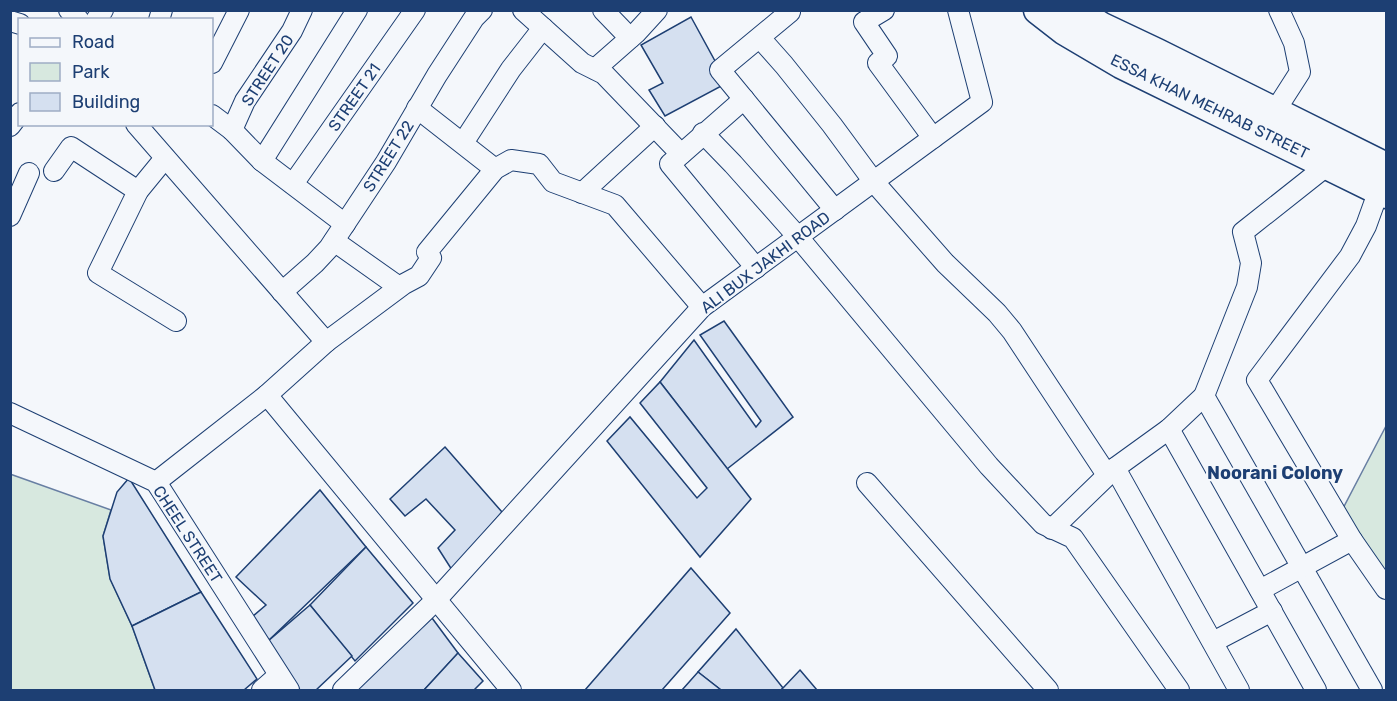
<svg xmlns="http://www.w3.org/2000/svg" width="1397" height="701" viewBox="0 0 1397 701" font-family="Rubik,sans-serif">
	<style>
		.green { fill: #d7e8df; stroke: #687fa3; stroke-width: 1.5 }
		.building { fill: #d5e0f0; stroke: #1d3f73; stroke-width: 1.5 }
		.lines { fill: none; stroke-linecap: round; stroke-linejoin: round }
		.street-casing { stroke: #1d3f73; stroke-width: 22 }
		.secondary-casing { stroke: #1d3f73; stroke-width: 31 }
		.street { stroke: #f4f7fb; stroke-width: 20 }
		.secondary { stroke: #f4f7fb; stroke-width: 28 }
		.labels { text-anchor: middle; stroke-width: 4.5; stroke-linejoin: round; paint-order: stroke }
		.street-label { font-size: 16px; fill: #1d3f73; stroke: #f4f7fb }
		.neighbourhood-label { font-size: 18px; font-weight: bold; fill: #1d3f73; stroke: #f4f7fb }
	</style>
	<rect width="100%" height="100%" fill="#f4f7fb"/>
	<g class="green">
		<polygon points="1386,426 1386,589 1339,516"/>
		<polygon points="10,474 111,510 103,536 110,578 132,626 155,690 11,690"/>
	</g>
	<g class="building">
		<polygon points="691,17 727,83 665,116 649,90 663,83 641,45"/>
		<polygon points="724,321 793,417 727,469 660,382 694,340 756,427 761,421 700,335"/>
		<polygon points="660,382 751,499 700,557 607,441 630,417 697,498 707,488 640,403"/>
		<polygon points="445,447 502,512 452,570 438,548 455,530 426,499 405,516 390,499"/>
		<polygon points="129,478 201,592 132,626 110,579 103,536 117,492"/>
		<polygon points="320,490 366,547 267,642 252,617 266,605 236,577"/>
		<polygon points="366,547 413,603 355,661 310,605"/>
		<polygon points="691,568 730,613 662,690 585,690"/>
		<polygon points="201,592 257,679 244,690 155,690 132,626"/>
		<polygon points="310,605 352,656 316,690 300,690 267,642"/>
		<polygon points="432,618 458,653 424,690 354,690"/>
		<polygon points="736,629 783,688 781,690 721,690 698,672"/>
		<polygon points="458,653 483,681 474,690 424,690"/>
		<polygon points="800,670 817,690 781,690 783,688"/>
		<polygon points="698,672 721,690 682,690"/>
	</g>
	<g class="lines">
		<g class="street-casing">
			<g id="street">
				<polyline points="69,10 79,20"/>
				<polyline points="523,10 582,63 604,74 681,154"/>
				<polyline points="603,10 630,38"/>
				<polyline points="789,10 790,12 720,70 835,210"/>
				<polyline points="884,10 864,22 887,56 878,63 933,138"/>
				<polyline points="96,20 103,10"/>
				<polyline points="159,20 162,10"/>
				<polyline points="10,21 20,24"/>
				<polyline points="760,38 784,65 832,125 874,182 945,263 997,313 1012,331 1107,475"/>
				<polyline points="212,63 239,10"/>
				<polyline points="595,69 636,33 657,10"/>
				<polyline points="744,99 670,164 756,268"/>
				<polyline points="417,108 495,169"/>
				<polyline points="1275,111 1300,72 1294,43 1279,10"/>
				<polyline points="212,115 232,130 262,161 345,224"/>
				<polyline points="136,124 326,342 267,395 156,482"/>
				<polyline points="10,126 20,113"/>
				<polyline points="232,130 245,101 292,31 302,10"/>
				<polyline points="703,133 733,164 798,237 989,466 1043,524 1073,538 1179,690"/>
				<polyline points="463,143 511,69 543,28"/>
				<polyline points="165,158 138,191 98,273 176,321"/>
				<polyline points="262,161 357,10"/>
				<polyline points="54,171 71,147 138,191"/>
				<polyline points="293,184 415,10"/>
				<polyline points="1379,190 1366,226 1350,256 1257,380 1352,540 1386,589"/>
				<polyline points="582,193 655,126"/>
				<polyline points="10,216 29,173"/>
				<polyline points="334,241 399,287"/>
				<polyline points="282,292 315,263 329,248 386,162 437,75 474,18 482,10"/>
				<polyline points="326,342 404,284 419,276 431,258 427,252 495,169 511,160 539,164 553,182 615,205 702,307"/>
				<polyline points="267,395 511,690"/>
				<polyline points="1204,396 1372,690"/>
				<polyline points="10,413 156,482 289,690"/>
				<polyline points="1169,429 1316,690"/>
				<polyline points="1115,468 1239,690"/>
				<polyline points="867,483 1048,690"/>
				<polyline points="1052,529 1115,468 1169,429 1204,396 1247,287 1251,263 1243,232 1334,160"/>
				<polyline points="1260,590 1352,540"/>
				<polyline points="1213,642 1272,611"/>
				<polyline points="262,690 279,675"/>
				<polyline points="343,690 436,600 702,307 982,102 958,10"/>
			</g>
		</g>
		<g class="secondary-casing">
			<g id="secondary">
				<polyline points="1038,10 1065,31 1121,64 1386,194"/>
				<polyline points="1075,10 1102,27 1157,53 1386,167"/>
			</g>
		</g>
		<use href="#street" class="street"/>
		<use href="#secondary" class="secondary"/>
	</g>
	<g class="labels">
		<g class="street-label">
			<text transform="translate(267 70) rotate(-57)" y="6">STREET 20</text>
			<text transform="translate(354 97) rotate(-55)" y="6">STREET 21</text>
			<text transform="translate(1210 106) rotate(26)" y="6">ESSA KHAN MEHRAB STREET</text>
			<text transform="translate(388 156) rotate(-58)" y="6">STREET 22</text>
			<text transform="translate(765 262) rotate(-37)" y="6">ALI BUX JAKHI ROAD</text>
			<text transform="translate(188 534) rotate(57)" y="6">CHEEL STREET</text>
		</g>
		<g class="neighbourhood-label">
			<text x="1275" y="479">Noorani Colony</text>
		</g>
	</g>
	<rect width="1397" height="701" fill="none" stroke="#1d3f73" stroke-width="24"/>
	<rect x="18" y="18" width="195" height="108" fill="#f4f7fb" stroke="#9eadc5" stroke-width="1.5"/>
	<rect x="30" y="38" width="30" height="9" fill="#f4f7fb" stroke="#9eadc5" stroke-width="1.5"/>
	<text x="72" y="48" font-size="18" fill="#1d3f73">Road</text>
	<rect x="30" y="63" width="30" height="18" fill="#d7e8df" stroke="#9eadc5" stroke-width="1.5"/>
	<text x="72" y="78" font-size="18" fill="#1d3f73">Park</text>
	<rect x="30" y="93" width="30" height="18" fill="#d5e0f0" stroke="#9eadc5" stroke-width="1.5"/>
	<text x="72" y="108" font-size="18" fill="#1d3f73">Building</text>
</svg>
